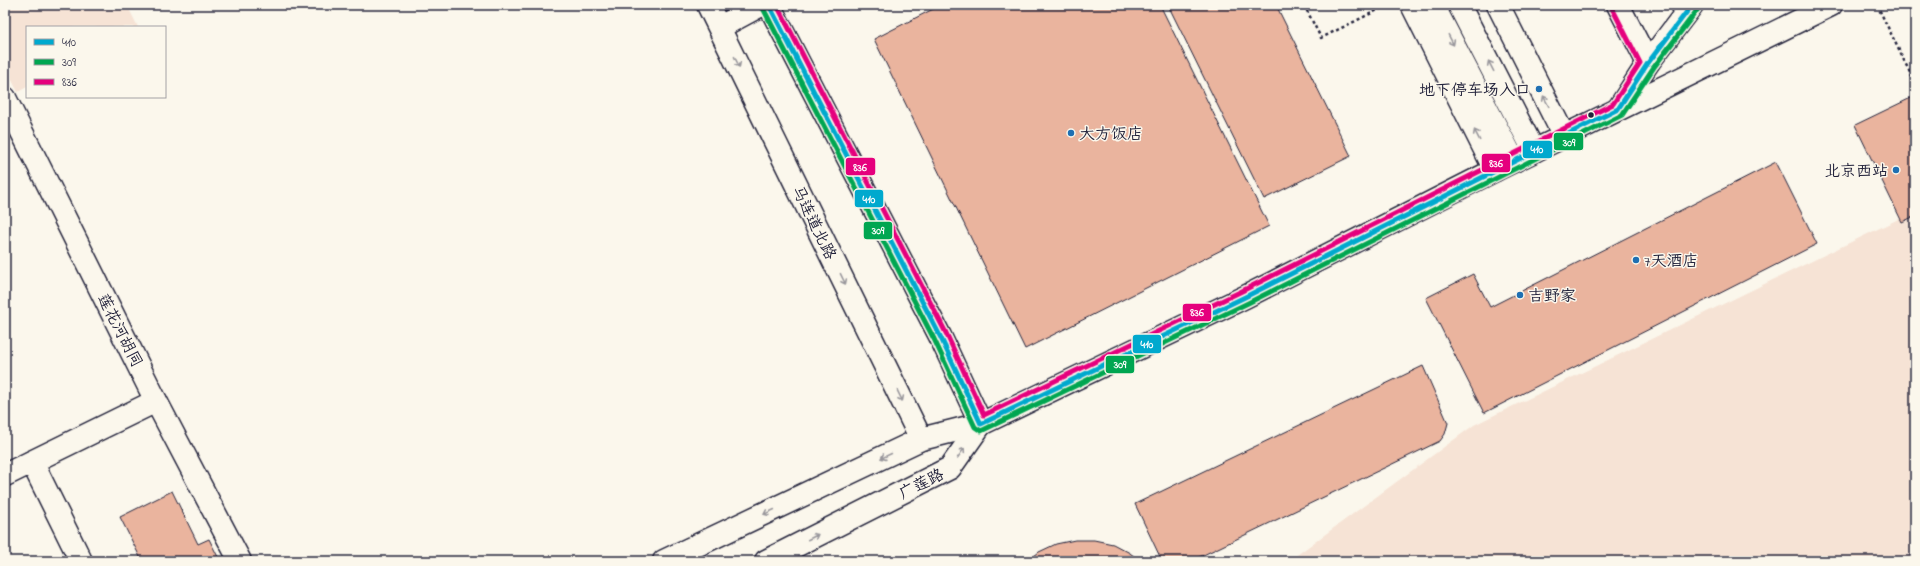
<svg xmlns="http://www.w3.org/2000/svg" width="1920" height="566" viewBox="0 0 1920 566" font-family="'Indie Flower','LXGW WenKai TC',sans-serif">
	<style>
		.built { fill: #f6e3d5 }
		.building { fill: #eab49e; stroke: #22223b }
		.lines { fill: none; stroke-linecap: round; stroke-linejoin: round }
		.minor-casing { stroke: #22223b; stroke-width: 25 }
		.major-casing { stroke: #22223b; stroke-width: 25 }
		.path { stroke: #22223b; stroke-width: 2.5; stroke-dasharray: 3 3; stroke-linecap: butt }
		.minor { stroke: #fbf7ec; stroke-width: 22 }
		.major { stroke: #fbf7ec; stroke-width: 22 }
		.bus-1-casing { stroke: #fbf7ec; stroke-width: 8 }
		.bus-2-casing { stroke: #fbf7ec; stroke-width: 8 }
		.bus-3-casing { stroke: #fbf7ec; stroke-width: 8 }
		.bus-1 { stroke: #00a9ce; stroke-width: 5 }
		.bus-2 { stroke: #00a651; stroke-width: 5 }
		.bus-3 { stroke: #e5007d; stroke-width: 5 }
		.oneway { stroke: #99979c }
		.poi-dot { fill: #1f6fb2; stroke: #fbf7ec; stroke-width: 1.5 }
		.bus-dot { fill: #22223b; stroke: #fbf7ec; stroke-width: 1.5 }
		.labels { text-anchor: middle; stroke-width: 3; stroke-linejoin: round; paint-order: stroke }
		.poi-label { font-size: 16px; fill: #22223b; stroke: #fbf7ec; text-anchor: start }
		.street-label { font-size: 16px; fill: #22223b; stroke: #fbf7ec }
		.line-badge { stroke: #fbf7ec; stroke-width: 1.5 }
		.badge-label { font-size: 11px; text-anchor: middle; font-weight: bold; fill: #fff }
	</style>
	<rect width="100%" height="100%" fill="#fbf7ec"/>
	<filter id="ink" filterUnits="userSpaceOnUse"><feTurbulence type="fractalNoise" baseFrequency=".025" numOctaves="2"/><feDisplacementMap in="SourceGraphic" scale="8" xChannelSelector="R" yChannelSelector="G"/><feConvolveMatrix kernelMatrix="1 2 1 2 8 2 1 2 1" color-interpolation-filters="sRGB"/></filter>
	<g filter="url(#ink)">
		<g class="built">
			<polygon points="5,5 127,5 138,27 27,27 27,87 18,92 5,67"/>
			<polygon points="1915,211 1915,561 1292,561 1297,555 1474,425"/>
		</g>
		<g class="building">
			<polygon points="941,5 1160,5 1269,226 1025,349 874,39"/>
			<polygon points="1168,5 1276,5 1351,156 1264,199"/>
			<polygon points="1915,96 1915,216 1902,222 1855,125"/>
			<polygon points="1776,162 1817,244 1484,413 1426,298 1473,274 1490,307"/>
			<polygon points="1423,366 1448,423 1445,434 1440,441 1191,561 1162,561 1135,504"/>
			<polygon points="172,491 198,544 209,539 220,561 142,561 120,517"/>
			<polygon points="1075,540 1094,540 1113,544 1130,553 1140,561 1028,561 1039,552 1056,544"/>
		</g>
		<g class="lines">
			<g class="minor-casing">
				<g id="minor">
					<polyline points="1412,5 1495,170"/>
					<polyline points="1433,5 1514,161"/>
					<polyline points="1459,5 1534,151"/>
					<polyline points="1498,5 1564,136"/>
					<polyline points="1618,5 1648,63"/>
					<polyline points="5,98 156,401 240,561"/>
					<polyline points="1619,108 1648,63 1692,5"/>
					<polyline points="981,424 1245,297 1495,170 1831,5"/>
					<polyline points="32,462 81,561"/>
					<polyline points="5,475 156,401"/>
				</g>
			</g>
			<g class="major-casing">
				<g id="major">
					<polyline points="708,5 921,439"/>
					<polyline points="769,5 940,336 981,424"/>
					<polyline points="720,27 761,5"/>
					<polyline points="664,561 921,439 981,424"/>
					<polyline points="766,561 950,468 981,424"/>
				</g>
			</g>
			<g class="path">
				<polyline points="1304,5 1321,38 1388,5"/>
				<polyline points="1877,5 1915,83"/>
			</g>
			<use href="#minor" class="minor"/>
			<use href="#major" class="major"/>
			<g class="bus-1-casing">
				<polyline id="bus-1" points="769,5 940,336 981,424 1245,297 1618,109 1648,63 1692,5"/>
			</g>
			<g class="bus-2-casing">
				<polyline id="bus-2" points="763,8 934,339 975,427 981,431 1248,303 1622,115 1654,67 1698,9"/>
			</g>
			<g class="bus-3-casing">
				<polyline id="bus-3" points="777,5 946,333 984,415 1242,291 1613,104 1640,63 1612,8"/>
			</g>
			<use href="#bus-1" class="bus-1"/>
			<use href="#bus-2" class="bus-2"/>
			<use href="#bus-3" class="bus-3"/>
		</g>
		<defs><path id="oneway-shaft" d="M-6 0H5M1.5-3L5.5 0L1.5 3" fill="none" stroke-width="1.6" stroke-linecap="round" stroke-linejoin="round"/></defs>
		<g class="oneway">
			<use href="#oneway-shaft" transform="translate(1451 40) rotate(63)"/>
			<use href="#oneway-shaft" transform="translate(737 62) rotate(64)"/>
			<use href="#oneway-shaft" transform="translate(1491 66) rotate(-117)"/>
			<use href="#oneway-shaft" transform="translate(1546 101) rotate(-118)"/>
			<use href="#oneway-shaft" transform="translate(1477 135) rotate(-117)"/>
			<use href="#oneway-shaft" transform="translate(843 279) rotate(64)"/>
			<use href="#oneway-shaft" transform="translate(900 396) rotate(64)"/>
			<use href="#oneway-shaft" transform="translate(961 453) rotate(-55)"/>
			<use href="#oneway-shaft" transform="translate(886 456) rotate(155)"/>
			<use href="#oneway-shaft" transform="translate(769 512) rotate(155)"/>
			<use href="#oneway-shaft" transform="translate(813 537) rotate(-27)"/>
		</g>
	</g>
	<g class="poi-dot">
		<circle cx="1539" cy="89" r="4"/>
		<circle cx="1071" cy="133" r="4"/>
		<circle cx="1896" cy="170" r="4"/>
		<circle cx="1636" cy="260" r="4"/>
		<circle cx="1520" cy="295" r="4"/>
	</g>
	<circle class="bus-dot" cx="1591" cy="115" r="3.5"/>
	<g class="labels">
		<g class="poi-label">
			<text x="1531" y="95" text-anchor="end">地下停车场入口</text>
			<text x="1079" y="139">大方饭店</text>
			<text x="1888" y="176" text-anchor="end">北京西站</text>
			<text x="1644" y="266">7天酒店</text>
			<text x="1528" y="301">吉野家</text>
		</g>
		<g class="street-label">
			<text transform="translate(815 222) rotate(64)" y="6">马连道北路</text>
			<text transform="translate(121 330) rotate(63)" y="6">莲花河胡同</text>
			<text transform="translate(921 483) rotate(-27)" y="6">广莲路</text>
		</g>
	</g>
	<g class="line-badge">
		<rect x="1553" y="132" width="31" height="19" rx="4" fill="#00a651"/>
		<rect x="1522" y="140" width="31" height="19" rx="4" fill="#00a9ce"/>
		<rect x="1481" y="153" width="30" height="20" rx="4" fill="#e5007d"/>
		<rect x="845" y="157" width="31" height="19" rx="4" fill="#e5007d"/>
		<rect x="854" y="189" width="30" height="19" rx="4" fill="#00a9ce"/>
		<rect x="863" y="221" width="30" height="19" rx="4" fill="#00a651"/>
		<rect x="1182" y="303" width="30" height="19" rx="4" fill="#e5007d"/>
		<rect x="1132" y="334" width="30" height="20" rx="4" fill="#00a9ce"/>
		<rect x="1105" y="355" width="30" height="19" rx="4" fill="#00a651"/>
	</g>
	<g class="badge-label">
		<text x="1569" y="146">309</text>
		<text x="1537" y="153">410</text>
		<text x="1496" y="167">836</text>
		<text x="860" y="171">836</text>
		<text x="869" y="203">410</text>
		<text x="878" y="234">309</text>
		<text x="1197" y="316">836</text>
		<text x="1147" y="348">410</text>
		<text x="1120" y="368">309</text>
	</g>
	<rect width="1920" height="566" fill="none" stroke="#fbf7ec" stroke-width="20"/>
	<rect x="10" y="10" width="1900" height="546" fill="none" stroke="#22223b" stroke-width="1.5" filter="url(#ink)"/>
	<rect x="26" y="26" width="140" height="72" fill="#fbf7ec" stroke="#a4a2a5"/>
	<rect x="34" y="39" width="20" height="6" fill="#00a9ce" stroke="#a4a2a5"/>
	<text x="62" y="46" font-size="12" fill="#22223b">410</text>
	<rect x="34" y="59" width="20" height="6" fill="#00a651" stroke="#a4a2a5"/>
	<text x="62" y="66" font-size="12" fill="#22223b">309</text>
	<rect x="34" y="79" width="20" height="6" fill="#e5007d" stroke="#a4a2a5"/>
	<text x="62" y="86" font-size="12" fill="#22223b">836</text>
</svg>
